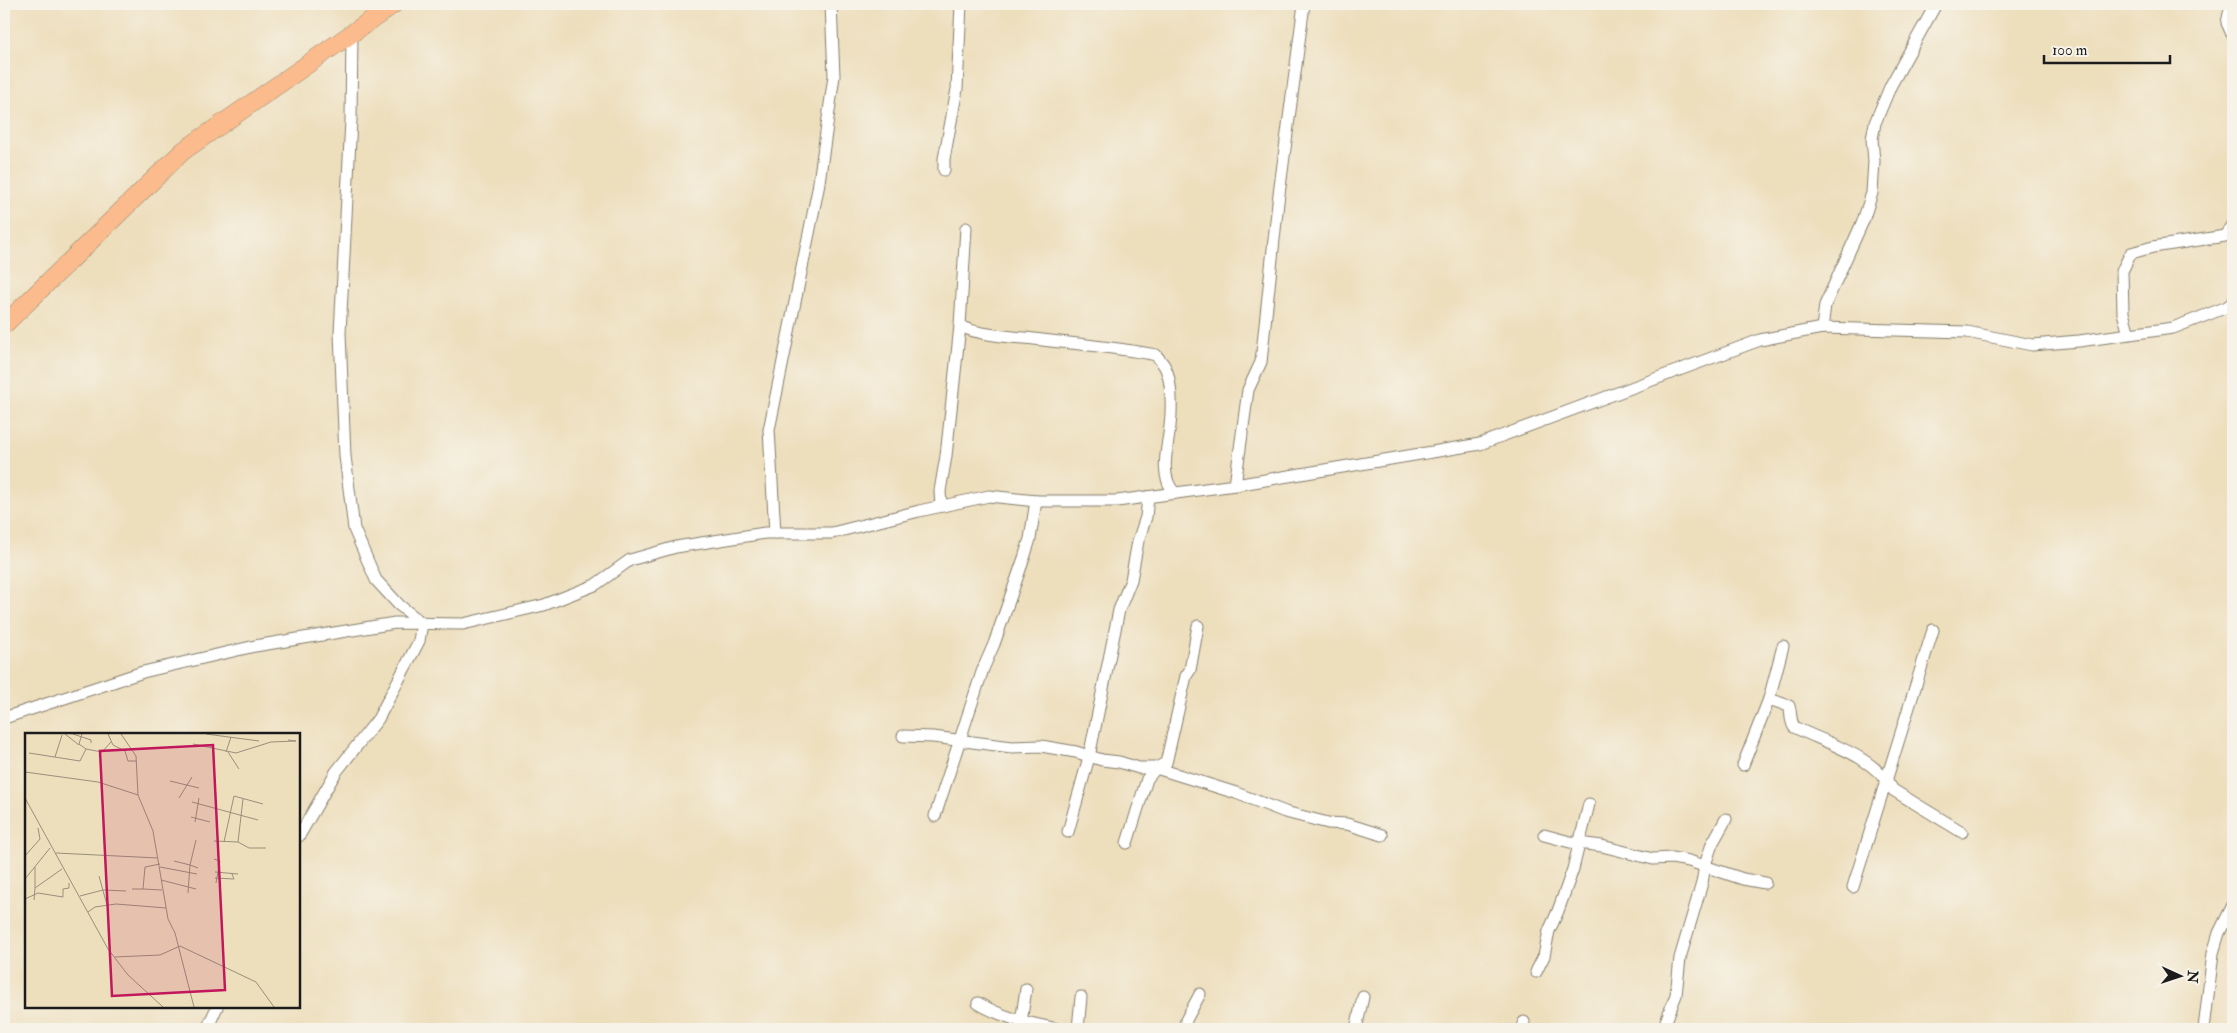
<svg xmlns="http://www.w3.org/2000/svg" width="2237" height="1033" viewBox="0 0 2237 1033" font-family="'IM FELL Double Pica',serif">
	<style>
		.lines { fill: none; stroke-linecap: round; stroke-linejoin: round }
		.minor-casing { stroke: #847d6c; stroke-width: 13 }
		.highway-casing { stroke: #847d6c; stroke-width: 19 }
		.minor { stroke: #fff; stroke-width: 11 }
		.highway { stroke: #fbbb8c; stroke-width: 18 }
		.inset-road { fill: none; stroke: #99907c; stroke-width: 1 }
		.view { fill: #c2185b; fill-opacity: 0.15; stroke: #c2185b; stroke-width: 2.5 }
		.inset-edge { fill: none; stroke: #1c1c1c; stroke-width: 2.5 }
	</style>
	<rect width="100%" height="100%" fill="#f7f3e8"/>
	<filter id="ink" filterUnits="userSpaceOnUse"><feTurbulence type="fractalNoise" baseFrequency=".02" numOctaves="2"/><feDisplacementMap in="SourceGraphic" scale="10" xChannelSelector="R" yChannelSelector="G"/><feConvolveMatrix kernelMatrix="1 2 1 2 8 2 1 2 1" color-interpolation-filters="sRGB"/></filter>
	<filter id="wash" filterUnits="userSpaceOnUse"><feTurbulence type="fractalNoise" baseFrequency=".0096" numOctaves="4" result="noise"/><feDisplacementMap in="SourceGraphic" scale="20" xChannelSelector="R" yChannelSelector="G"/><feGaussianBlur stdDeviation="1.12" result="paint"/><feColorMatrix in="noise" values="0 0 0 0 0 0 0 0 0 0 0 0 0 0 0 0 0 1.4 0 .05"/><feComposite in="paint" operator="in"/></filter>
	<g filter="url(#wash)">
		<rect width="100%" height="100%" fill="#eddebc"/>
	</g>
	<g filter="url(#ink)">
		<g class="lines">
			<g class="minor-casing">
				<g id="minor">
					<polyline points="2231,4 2227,23 2233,36"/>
					<polyline points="944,170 944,159 957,89 961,4"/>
					<path d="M966,228L960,326C977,335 1014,337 1034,339C1075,344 1116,347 1156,355C1159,359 1163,363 1165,367C1172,380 1172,411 1170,426C1168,447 1158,476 1175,493"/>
					<polyline points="1822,328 1825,305 1863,221 1872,193 1874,161 1872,139 1875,123 1891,85 1936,4"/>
					<polyline points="2129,334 2123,313 2122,271 2131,253 2153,247 2225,236 2233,223"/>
					<polyline points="1235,485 1248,390 1261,362 1278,202 1304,4"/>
					<polyline points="941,506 940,491 946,456 960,326"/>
					<polyline points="775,533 769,430 818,189 834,76 831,4"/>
					<path d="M1769,699L1789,706C1792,714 1789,718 1794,727C1828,744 1873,755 1893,790L1962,832"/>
					<polyline points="4,718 143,672 255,646 395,623 463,624 544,605 595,585 630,560 676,547 765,533 832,533 919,511 989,496 1036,501 1117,501 1235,485 1480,444 1760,340 1822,328 1967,332 2032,345 2079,341 2173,328 2227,307 2233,302"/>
					<polyline points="903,736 933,737 1012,747 1041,746 1076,752 1102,760 1119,762 1139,768 1156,768 1166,763 1186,676 1190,670 1198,626"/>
					<polyline points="1743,765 1769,699 1783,646"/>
					<polyline points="935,816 983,669 994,644 1024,558 1030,539 1036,501"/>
					<polyline points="1068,832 1089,757 1119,610 1131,580 1138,541 1146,517 1148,497"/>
					<polyline points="1544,835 1570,842 1602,846 1653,859 1672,858 1689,861 1743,879 1765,883"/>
					<polyline points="299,836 336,772 378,719 419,641 422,623 399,605 376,580 354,529 345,456 340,333 351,120 352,33"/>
					<polyline points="1127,843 1147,779 1156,768 1236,793 1285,812 1328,823 1347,824 1382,835"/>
					<polyline points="1853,887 1933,630"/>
					<polyline points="1536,972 1544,956 1549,931 1558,911 1573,869 1589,804"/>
					<path d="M978,1003C1002,1018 1030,1023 1057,1029"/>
					<polyline points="207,1029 217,1007"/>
					<polyline points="1020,1029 1026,989"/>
					<polyline points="1078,1029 1081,997"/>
					<polyline points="1185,1029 1186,1020 1200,994"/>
					<polyline points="1356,1029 1363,997"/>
					<polyline points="1521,1029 1524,1022"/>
					<polyline points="1663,1029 1676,995 1680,958 1702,883 1705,865 1712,844 1726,819"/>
					<polyline points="2204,1029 2213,953 2219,933 2233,905"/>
				</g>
			</g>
			<g class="highway-casing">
				<polyline id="highway" points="4,325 183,151 394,4"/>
			</g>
			<use href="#minor" class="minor"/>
			<use href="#highway" class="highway"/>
		</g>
	</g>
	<g transform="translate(25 733)">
		<rect width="275" height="275" fill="#eddebc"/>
		<path class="inset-road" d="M40,1L54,12M48,1L66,7V10M57,1L54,11L61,16L77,19L86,9M83,1L88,12L100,18L103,28H112M96,1L111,23L113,62L128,98L143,186L150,200L169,274M181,1L234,8M168,11L211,20L246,9L271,8L263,7M201,19L206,4M203,19L214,36M4,20L55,28L61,16M30,24L37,2M0,39L73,49L113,62M145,48L174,55M0,65L83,216L103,242L138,274M154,65L167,44M167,69L233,87M166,84L185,89M170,89L174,65M171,107L165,132L173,135M189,108L213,109L218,66M199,109L209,63L238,71M213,109L224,115H241M31,120L133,125M0,123L15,106L13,95M189,126L195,128L191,150M149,128L165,132L163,160M10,134V155M135,134L172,141M190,139L213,141M74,143L82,172M190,145L209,146L207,141M0,146L25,115M136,147L171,156M107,156H118L120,134L135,131M118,156L137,157M55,163L78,157L101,158M0,166L13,160L38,164V156L44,155V150M9,167L10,155L37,136M63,179L70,174L91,171L141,175M90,224L135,222L155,213L231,249L249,274"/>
		<path class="view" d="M188,12L200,257L87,263L75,18Z"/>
		<rect width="275" height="275" class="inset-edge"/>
	</g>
	<rect width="2237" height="1033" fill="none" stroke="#f7f3e8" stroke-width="20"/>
	<g transform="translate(2180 976) rotate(93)" stroke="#f7f3e8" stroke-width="4" paint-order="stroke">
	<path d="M0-4L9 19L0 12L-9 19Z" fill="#1c1c1c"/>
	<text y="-8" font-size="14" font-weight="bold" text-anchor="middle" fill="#1c1c1c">N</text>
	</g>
	<path d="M2044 55v8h126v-8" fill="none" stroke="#1c1c1c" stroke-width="2.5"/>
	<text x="2052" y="55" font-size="15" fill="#1c1c1c" stroke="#f7f3e8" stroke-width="4" paint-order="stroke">100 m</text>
</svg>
